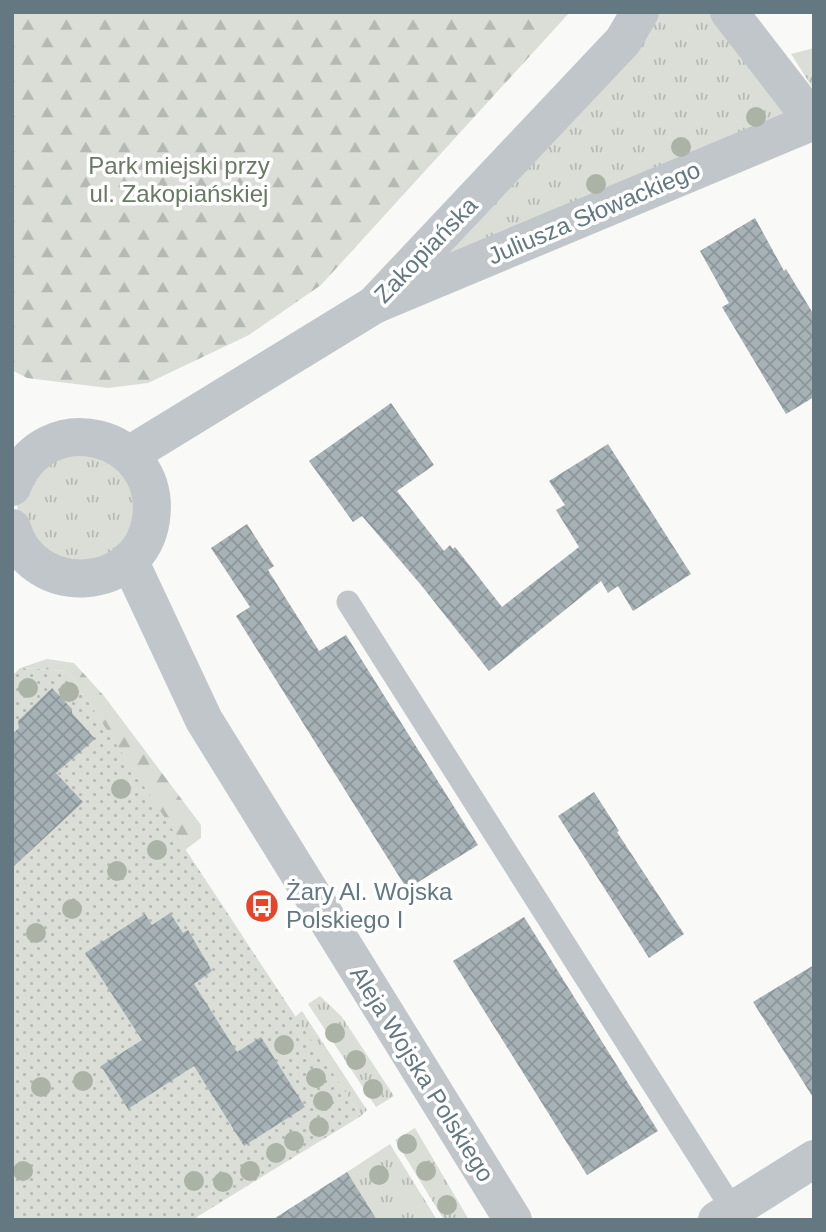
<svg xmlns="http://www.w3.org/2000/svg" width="826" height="1232" viewBox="0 0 826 1232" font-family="Arial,sans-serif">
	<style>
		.grass { fill: url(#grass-tufts) }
		.forest { fill: url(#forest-firs) }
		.garden { fill: url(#garden-dots) }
		.building { fill: url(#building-cross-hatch) }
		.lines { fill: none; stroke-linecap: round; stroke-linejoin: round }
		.service { stroke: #c0c6c9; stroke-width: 23 }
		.minor { stroke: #c0c6c9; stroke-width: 38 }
		.tertiary { stroke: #c0c6c9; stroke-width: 38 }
		.tree { fill: #aab3a6 }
		.labels { text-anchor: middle; stroke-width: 7; stroke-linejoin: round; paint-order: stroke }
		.park-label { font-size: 24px; fill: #697a63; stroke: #fff }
		.street-label { font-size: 24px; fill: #647882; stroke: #fff }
		.poi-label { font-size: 24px; fill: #647882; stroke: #fff; text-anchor: start }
	</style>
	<defs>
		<pattern id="grass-tufts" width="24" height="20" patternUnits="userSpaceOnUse" patternTransform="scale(1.75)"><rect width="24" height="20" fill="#daded6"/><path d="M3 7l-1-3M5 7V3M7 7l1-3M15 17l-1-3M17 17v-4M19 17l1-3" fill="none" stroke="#b4b9b3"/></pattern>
		<pattern id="forest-firs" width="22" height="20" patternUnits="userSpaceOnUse" patternTransform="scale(1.75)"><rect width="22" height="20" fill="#daded6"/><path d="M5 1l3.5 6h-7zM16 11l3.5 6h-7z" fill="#b4b9b3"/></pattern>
		<pattern id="garden-dots" width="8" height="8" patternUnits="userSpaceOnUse" patternTransform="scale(1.75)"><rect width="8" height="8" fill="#daded6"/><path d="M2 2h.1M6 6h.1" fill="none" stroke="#b4b9b3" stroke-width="1.8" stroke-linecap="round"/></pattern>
		<pattern id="building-cross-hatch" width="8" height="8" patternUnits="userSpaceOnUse" patternTransform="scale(1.75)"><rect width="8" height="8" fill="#a7b2b6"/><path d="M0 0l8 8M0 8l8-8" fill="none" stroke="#8c9699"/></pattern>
	</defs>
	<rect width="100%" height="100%" fill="#f9f9f7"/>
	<g class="grass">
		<polygon points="651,12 710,12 795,122 410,283"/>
		<polygon points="814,48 814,90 791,54"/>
		<polygon points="68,448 119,465 136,499 130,536 101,562 61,565 19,524 17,504 21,484"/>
		<polygon points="320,996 342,1017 394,1096 376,1107 308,1004"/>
		<polygon points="302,1011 367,1110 361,1116 295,1017"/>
		<polygon points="415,1128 469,1220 444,1220 395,1140"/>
		<polygon points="390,1144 437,1220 377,1220 347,1172"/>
	</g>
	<g class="forest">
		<polygon points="12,12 570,12 321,285 249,335 148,383 108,388 27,378 12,370"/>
		<polygon points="47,659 74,663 104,696 201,825 201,838 185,850 68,671 20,668"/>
	</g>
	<polygon class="garden" points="20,668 68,671 361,1116 192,1220 12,1220 12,676"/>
	<g class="building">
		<polygon points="755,218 784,271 786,269 814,315 814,397 786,414 722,307 729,303 700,251"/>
		<polygon points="391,403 434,465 397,491 444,551 450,545 453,549 455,547 502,607 579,547 556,510 565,505 549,481 608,444 691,574 633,611 618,586 608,593 601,581 489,671 421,585 362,516 353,522 309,461"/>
		<polygon points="247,524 274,566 268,570 319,651 346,635 478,845 407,889 236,616 250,607 211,548"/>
		<polygon points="52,688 72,709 72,713 95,739 56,773 83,802 12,868 12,734 19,728 18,721"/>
		<polygon points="594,792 619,831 617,832 684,934 649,958 558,816"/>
		<polygon points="170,913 183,933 188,930 212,971 194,984 237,1052 261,1037 305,1107 244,1146 194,1066 128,1109 101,1066 142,1040 85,953 145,914 152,925"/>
		<polygon points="524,917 658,1131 587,1175 453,961"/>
		<polygon points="814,965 814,1099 753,1002"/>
		<polygon points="347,1172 377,1220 272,1220"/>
	</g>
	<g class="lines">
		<polyline class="service" points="348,602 733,1210"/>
		<g class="minor">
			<polyline points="729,12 814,122"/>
			<polyline points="374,305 814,121"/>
			<polyline points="717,1220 814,1159"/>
		</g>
		<g class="tertiary">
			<polyline points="129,455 374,305 623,41 640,12"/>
			<path d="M12,487C44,402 163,434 151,519C141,593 33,600 12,528"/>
			<polyline points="129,560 204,720 513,1220"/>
		</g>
	</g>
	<g class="tree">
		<circle cx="756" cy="117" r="10"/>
		<circle cx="681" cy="147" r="10"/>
		<circle cx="596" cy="184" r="10"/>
		<circle cx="28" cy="688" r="10"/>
		<circle cx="69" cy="692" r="10"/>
		<circle cx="121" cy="789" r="10"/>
		<circle cx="157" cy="850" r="10"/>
		<circle cx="117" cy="871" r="10"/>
		<circle cx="72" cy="909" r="10"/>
		<circle cx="36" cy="933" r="10"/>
		<circle cx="335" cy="1033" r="10"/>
		<circle cx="284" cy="1045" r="10"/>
		<circle cx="356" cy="1060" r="10"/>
		<circle cx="316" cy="1078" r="10"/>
		<circle cx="83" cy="1081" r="10"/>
		<circle cx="41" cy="1087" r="10"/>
		<circle cx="373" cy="1089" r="10"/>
		<circle cx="323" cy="1101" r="10"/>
		<circle cx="319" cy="1127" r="10"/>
		<circle cx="294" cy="1141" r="10"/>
		<circle cx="407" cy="1144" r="10"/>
		<circle cx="276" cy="1153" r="10"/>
		<circle cx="23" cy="1171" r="10"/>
		<circle cx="250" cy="1171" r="10"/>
		<circle cx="426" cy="1171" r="10"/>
		<circle cx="379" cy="1175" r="10"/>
		<circle cx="194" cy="1181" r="10"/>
		<circle cx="223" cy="1182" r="10"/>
		<circle cx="447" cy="1205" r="10"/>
	</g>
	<defs>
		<g id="bus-disc" transform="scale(1.75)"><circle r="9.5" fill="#e74429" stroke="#fff"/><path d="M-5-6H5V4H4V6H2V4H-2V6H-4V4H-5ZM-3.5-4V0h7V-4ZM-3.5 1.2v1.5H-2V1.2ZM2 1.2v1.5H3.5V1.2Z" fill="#fff"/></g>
	</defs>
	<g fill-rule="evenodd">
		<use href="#bus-disc" x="262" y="906"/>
	</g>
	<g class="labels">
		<g class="park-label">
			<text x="179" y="174">Park miejski przy<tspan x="179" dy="28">ul. Zakopiańskiej</tspan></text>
		</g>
		<g class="street-label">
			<text transform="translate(594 213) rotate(-23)" y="8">Juliusza Słowackiego</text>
			<text transform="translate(426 250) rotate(-46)" y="8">Zakopiańska</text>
			<text transform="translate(422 1074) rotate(58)" y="8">Aleja Wojska Polskiego</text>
		</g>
		<g class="poi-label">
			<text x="286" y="900">Żary Al. Wojska<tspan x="286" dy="28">Polskiego I</tspan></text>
		</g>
	</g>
	<rect width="826" height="1232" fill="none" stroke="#647882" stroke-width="28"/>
</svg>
